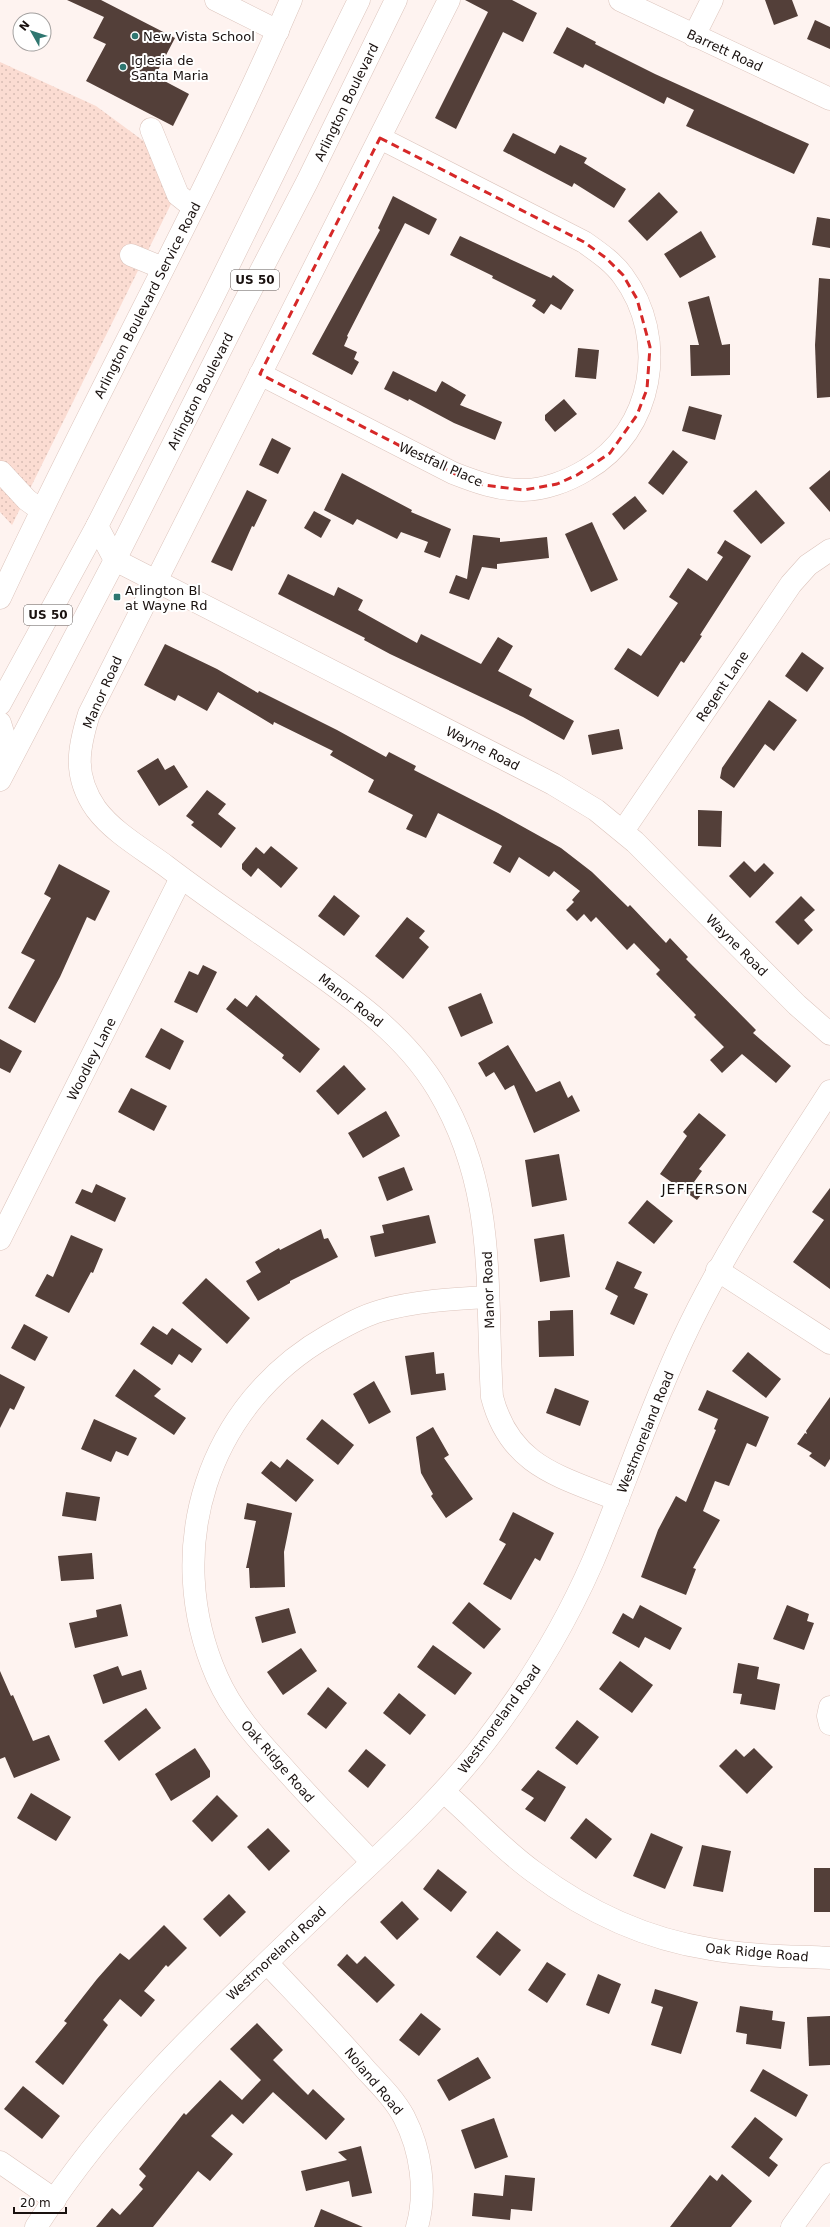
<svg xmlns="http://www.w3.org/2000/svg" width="830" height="2227" viewBox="0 0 830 2227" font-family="'DejaVu Sans',sans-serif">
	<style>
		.park { fill: url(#park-dots) }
		.building { fill: #533f39 }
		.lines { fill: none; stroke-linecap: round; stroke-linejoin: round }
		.minor-casing { stroke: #dcc4bc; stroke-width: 23 }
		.highway-casing { stroke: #dcc4bc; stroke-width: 23 }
		.minor { stroke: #fff; stroke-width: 22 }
		.highway { stroke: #fff; stroke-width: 22 }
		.marked { fill: none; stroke: #d62828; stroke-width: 3; stroke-dasharray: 8 5; stroke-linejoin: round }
		.poi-dot { fill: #2e7670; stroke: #fff; stroke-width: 1.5 }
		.labels { text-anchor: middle; stroke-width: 4; stroke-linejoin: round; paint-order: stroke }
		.shield { fill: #fff; stroke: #5e5857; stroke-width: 1 }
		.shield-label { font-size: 12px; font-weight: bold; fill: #19110f }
		.poi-label { font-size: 13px; fill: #19110f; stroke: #fff; text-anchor: start }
		.street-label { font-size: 13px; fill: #19110f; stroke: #fff }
		.neighbourhood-label { font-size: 14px; letter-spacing: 1px; fill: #19110f; stroke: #fff }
	</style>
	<defs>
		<pattern id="park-dots" width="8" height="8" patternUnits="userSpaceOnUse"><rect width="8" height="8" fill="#fbdcd2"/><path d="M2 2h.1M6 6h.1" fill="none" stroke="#d7bcb3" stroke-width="1.8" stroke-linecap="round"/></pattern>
	</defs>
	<rect width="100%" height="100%" fill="#fef3f0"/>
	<polygon class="park" points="0,62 96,106 149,145 172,202 12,525 0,512"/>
	<g class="building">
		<polygon points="67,0 101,0 175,38 155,76 189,94 173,126 86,81 106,44 93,38 104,17"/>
		<polygon points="465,0 512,0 537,13 523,42 503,32 456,129 435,118 488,12"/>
		<polygon points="765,0 792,0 798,16 774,25"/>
		<polygon points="815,20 830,27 830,49 807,39"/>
		<polygon points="567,27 596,42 595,44 655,74 809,144 794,174 686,126 694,110 667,97 664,104 585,64 583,68 553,53"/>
		<polygon points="513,133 555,154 560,145 587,158 584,163 626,189 614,208 574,183 572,187 503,151"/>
		<polygon points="659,192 678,212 647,241 628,221"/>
		<polygon points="393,196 437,219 429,235 405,223 347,336 348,337 344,346 357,352 354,359 359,362 352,375 312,354 380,230 378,228"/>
		<polygon points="817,217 830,219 830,248 812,245"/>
		<polygon points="701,231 716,257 680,278 664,254"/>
		<polygon points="460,236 551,278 553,275 574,290 561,310 551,304 544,314 532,306 536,300 492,278 493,276 450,255"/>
		<polygon points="819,278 830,279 830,397 817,398 815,345"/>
		<polygon points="709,296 722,345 730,344 730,375 691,376 690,345 699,345 688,302"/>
		<polygon points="578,348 599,350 596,379 575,377"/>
		<polygon points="393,371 436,392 442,381 466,395 460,405 502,422 495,440 454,423 409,399 408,401 384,389"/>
		<polygon points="564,399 577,414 555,432 545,420 545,415"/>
		<polygon points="689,406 722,415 715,440 682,431"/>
		<polygon points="272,438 291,448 278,474 259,465"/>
		<polygon points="673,450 688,462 663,495 648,483"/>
		<polygon points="830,470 830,512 809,488"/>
		<polygon points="342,473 412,510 411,512 451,529 440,558 424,552 428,542 401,532 397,539 357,519 353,525 324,510"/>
		<polygon points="247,490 267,500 254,527 252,526 232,571 211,562"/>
		<polygon points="756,490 785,523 761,544 733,511"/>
		<polygon points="635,496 647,511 624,530 612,514"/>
		<polygon points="314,511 331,520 321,538 304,528"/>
		<polygon points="592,522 618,580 591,592 565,534"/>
		<polygon points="473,535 500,538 500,542 547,537 549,558 497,564 497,569 482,567 469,600 449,593 456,575 467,579"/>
		<polygon points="725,540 751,556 700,635 702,636 684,663 681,661 658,697 614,669 628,648 641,656 678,603 669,597 688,568 707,581 723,557 717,553"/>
		<polygon points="288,574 334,596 338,587 363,600 358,610 417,643 421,634 481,664 498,637 513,646 498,671 532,689 529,696 574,721 564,740 523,717 390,654 364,640 365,638 278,594"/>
		<polygon points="165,644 217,669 258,693 259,691 337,730 386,757 389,752 416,766 414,770 498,813 561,848 592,872 628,907 630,905 666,943 670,938 688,957 686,959 756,1030 753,1033 791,1066 776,1083 742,1054 722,1073 710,1060 724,1047 694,1017 696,1015 656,974 660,970 634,943 627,950 596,917 591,922 584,914 577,921 566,910 574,902 572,900 580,891 554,871 549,877 519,857 510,873 493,863 502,846 438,813 426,838 406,829 413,815 368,792 374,780 330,755 333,751 274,722 273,725 218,692 207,711 178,695 175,701 144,685"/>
		<polygon points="802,652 824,668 807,692 785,676"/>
		<polygon points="769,700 797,720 774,751 765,744 734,788 720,778 722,768"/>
		<polygon points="619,729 623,749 592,755 588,735"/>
		<polygon points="158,758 165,770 174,765 188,787 159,806 137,771"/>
		<polygon points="207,790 226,804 218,814 236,828 221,848 191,825 194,822 186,816"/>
		<polygon points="698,810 722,811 721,847 698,846"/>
		<polygon points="271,846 298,868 281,888 258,868 251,877 242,869 242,864 256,847 264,854"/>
		<polygon points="744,861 755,872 764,863 774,873 750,898 729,876"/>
		<polygon points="59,864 110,891 95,921 87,917 60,977 35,1023 8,1008 35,960 21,953 51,898 44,894"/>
		<polygon points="334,895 360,916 344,936 318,916"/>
		<polygon points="801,896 815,910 804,920 813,930 798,945 775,922"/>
		<polygon points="407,917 425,931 419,938 429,947 403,979 375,956"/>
		<polygon points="203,965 217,972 197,1013 174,1002 189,971 198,975"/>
		<polygon points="481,993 493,1023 461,1037 448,1007"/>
		<polygon points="256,995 320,1049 300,1073 282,1058 284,1055 226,1009 235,998 247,1007"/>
		<polygon points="161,1028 184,1041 170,1070 145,1057"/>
		<polygon points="0,1039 22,1051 10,1073 0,1068"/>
		<polygon points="508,1045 536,1092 560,1081 568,1098 572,1095 580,1111 534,1133 514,1085 505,1090 494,1072 486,1077 478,1063"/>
		<polygon points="344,1065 366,1089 338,1115 316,1091"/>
		<polygon points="131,1088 167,1106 154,1131 118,1112"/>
		<polygon points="386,1111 400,1136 363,1158 348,1133"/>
		<polygon points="699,1113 726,1135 699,1169 702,1171 694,1182 705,1190 697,1200 660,1174 687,1136 683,1132"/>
		<polygon points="559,1154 567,1200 532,1207 525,1160"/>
		<polygon points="404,1167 413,1190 387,1201 378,1177"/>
		<polygon points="96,1184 126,1198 115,1222 75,1203 82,1189 92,1193"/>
		<polygon points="830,1188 830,1289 793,1262 824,1220 812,1212"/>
		<polygon points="647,1200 673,1221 654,1244 628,1223"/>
		<polygon points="429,1215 436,1243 375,1257 370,1236 384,1233 382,1225"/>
		<polygon points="321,1229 324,1239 328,1238 338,1257 290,1281 290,1283 258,1301 246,1281 261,1272 255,1262 279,1248 280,1250"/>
		<polygon points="564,1234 570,1277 540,1282 534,1239"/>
		<polygon points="71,1235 103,1249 93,1273 91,1272 69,1313 35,1296 47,1274 53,1277"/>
		<polygon points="617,1261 642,1272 634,1288 648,1294 634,1325 610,1314 618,1296 605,1289"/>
		<polygon points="206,1278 250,1318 227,1344 182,1303"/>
		<polygon points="573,1310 574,1356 539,1357 538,1321 550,1320 550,1311"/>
		<polygon points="24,1324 48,1337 35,1361 11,1348"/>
		<polygon points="153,1326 167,1335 172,1328 202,1349 192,1363 179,1354 172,1365 140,1344"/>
		<polygon points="434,1352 436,1374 444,1373 446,1390 411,1395 405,1356"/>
		<polygon points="748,1352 781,1379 766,1398 732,1371"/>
		<polygon points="134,1369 161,1389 154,1396 186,1418 174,1435 115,1396"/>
		<polygon points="0,1374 25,1387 14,1410 10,1408 0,1428"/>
		<polygon points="374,1381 391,1412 369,1424 353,1394"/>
		<polygon points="555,1388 589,1401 580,1426 546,1413"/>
		<polygon points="707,1390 769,1417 756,1447 747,1443 729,1486 715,1481 703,1511 720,1520 693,1568 696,1569 686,1595 641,1577 658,1530 676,1496 686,1502 716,1430 714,1429 718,1419 698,1410"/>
		<polygon points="830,1397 830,1459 825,1467 809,1456 812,1453 797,1444 805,1433 807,1434 806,1431"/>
		<polygon points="94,1419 137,1438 128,1456 116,1451 111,1462 81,1449"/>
		<polygon points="322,1419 354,1445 338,1465 306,1439"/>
		<polygon points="433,1427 449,1455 444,1458 473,1499 446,1518 431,1496 433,1494 421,1473 416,1437"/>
		<polygon points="287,1459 314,1480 296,1502 261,1473 271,1461 280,1468"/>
		<polygon points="66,1492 100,1497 96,1521 62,1516"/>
		<polygon points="247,1503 292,1513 284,1552 285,1587 250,1588 249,1568 246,1568 256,1521 244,1519"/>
		<polygon points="513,1512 554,1533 540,1561 535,1558 511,1600 483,1584 506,1544 499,1540"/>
		<polygon points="92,1553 94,1579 61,1581 58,1556"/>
		<polygon points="469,1602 501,1629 484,1649 452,1623"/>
		<polygon points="121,1604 128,1636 75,1648 69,1623 97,1617 96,1610"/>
		<polygon points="640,1605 682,1628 670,1650 645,1637 639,1648 612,1633 623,1613 633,1619"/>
		<polygon points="787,1605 809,1614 807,1621 814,1623 804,1650 773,1639"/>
		<polygon points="289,1608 296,1633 262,1643 255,1617"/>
		<polygon points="433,1645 472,1673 455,1695 417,1667"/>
		<polygon points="301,1648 317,1671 283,1695 267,1672"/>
		<polygon points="620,1661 653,1685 632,1713 599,1689"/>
		<polygon points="738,1663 759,1667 757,1679 780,1684 775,1710 740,1704 742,1694 733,1693"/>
		<polygon points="118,1666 122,1676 141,1670 147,1689 103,1704 93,1675"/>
		<polygon points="0,1671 11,1696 13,1695 33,1741 49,1735 60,1760 14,1778 5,1757 0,1759"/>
		<polygon points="328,1687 347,1703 326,1729 307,1714"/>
		<polygon points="399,1693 426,1715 410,1735 383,1713"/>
		<polygon points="146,1708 161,1728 119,1761 104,1741"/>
		<polygon points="577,1720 599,1737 577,1765 555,1748"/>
		<polygon points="195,1748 210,1771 210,1777 171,1801 155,1774"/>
		<polygon points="754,1748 773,1767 747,1794 719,1766 736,1749 744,1757"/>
		<polygon points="366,1749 386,1765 368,1788 348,1771"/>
		<polygon points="538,1770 566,1787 545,1822 525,1809 534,1798 521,1790"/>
		<polygon points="31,1793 71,1817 56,1841 17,1818"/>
		<polygon points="217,1795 238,1816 212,1842 192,1821"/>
		<polygon points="586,1818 612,1839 596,1859 570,1838"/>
		<polygon points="268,1828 290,1851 269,1871 247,1847"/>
		<polygon points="651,1833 683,1847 665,1889 633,1876"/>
		<polygon points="702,1845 731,1851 723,1892 693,1886"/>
		<rect x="814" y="1868" width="16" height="44"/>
		<polygon points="438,1869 467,1892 451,1912 423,1889"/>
		<polygon points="229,1894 246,1912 220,1937 203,1919"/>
		<polygon points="402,1901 419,1919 397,1940 380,1922"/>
		<polygon points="164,1925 187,1948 168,1967 166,1965 144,1991 155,2000 141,2017 120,1999 103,2020 108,2025 63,2085 35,2062 67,2023 64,2021 97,1979 120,1953 129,1960"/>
		<polygon points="497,1931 521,1950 500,1976 476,1957"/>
		<polygon points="347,1954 357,1964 365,1956 395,1985 377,2003 337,1965"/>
		<polygon points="547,1962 566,1974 547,2003 528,1990"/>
		<polygon points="598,1974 621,1984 609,2014 586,2005"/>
		<polygon points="655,1989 698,2002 681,2054 651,2045 663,2007 651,2003"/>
		<polygon points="740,2006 773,2011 772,2020 785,2022 781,2049 746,2044 747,2034 736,2032"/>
		<polygon points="421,2013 441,2029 419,2056 399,2040"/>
		<polygon points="830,2016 830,2065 809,2066 807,2017"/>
		<polygon points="257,2023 283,2050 273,2060 308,2095 313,2089 345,2119 326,2140 273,2092 243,2124 232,2114 211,2136 233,2154 210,2181 198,2171 153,2227 96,2227 112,2208 120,2215 143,2189 139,2185 146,2176 139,2169 184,2113 186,2115 220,2080 242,2100 261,2080 230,2049"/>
		<polygon points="478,2057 491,2078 449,2101 437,2080"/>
		<polygon points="763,2069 808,2095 796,2117 750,2091"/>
		<polygon points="23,2086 60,2116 42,2139 4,2109"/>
		<polygon points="755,2117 783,2139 769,2158 778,2165 769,2177 731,2147"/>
		<polygon points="494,2118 508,2157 475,2169 461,2130"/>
		<polygon points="361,2146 372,2193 352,2197 349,2181 306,2191 301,2171 347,2160 338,2152"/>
		<polygon points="722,2174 752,2201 731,2227 670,2227 710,2175 717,2181"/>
		<polygon points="505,2175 535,2178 532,2211 511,2209 510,2220 472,2216 474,2193 503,2196"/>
		<polygon points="321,2209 363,2227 314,2227"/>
	</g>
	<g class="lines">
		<g class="minor-casing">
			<g id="minor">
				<polyline points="216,0 278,31"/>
				<path d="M449,0L89,714C78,749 73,776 96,809C114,833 143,849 166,866C209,899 253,928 297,959C349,996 405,1034 438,1090C498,1191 485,1286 492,1397C510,1466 559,1476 618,1500"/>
				<polyline points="620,0 830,99"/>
				<polyline points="694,36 712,0"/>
				<polyline points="151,129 178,195 193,207"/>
				<polyline points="131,255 163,268"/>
				<path d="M260,374L453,473C476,482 498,490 523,490C544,490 568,481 586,470C654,431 669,338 623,276C613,262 598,252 584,242L380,138"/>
				<polyline points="1,472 27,500 41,510"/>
				<polyline points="97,526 115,560 553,784 596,810 635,842 797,1005 830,1034"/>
				<path d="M0,598C93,397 203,204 291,0"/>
				<polyline points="623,831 791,584 808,565 830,550"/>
				<polyline points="0,1239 181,878"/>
				<polyline points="717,1270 830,1343"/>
				<polyline points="830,1707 828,1716 830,1724"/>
				<path d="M444,1792C474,1818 502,1849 534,1872C586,1911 646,1939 710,1949C749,1956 790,1956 830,1958"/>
				<path d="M372,1862C341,1830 310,1798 281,1765C256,1738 232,1711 217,1677C161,1549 207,1404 329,1335C345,1326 362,1316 380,1311C415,1301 452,1299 488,1297"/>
				<path d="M267,1963C300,1998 334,2033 366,2070C380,2085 395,2100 404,2117C421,2150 427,2192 417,2227"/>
				<polyline points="0,2162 55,2200"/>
				<path d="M36,2227C117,2100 226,2002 333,1899C386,1849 441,1800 485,1742C528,1686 565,1625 593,1561C624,1488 649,1411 683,1339C724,1251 778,1172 830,1091"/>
				<polyline points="792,2227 830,2174"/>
			</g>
		</g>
		<g class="highway-casing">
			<g id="highway">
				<polyline points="0,704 97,526 212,299 359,0"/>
				<polyline points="0,723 4,736 1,766"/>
				<polyline points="0,780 115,560 240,311 307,182 396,0"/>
			</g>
		</g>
		<use href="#minor" class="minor"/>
		<use href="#highway" class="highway"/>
	</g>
	<path class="marked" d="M380,138L584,242L606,258L623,275L637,299L650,347L647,389L637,415L610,453L577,475L557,484L524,490L483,485L453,473L260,374Z"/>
	<g class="poi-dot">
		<circle cx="135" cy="36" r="4"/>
		<circle cx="123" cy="67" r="4"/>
		<rect x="113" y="593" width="8" height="8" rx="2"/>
	</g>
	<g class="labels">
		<g class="shield">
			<rect x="231" y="270" width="48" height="20" rx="3"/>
			<rect x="24" y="605" width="48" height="20" rx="3"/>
		</g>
		<g class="shield-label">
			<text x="255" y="284">US 50</text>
			<text x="48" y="619">US 50</text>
		</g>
		<g class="poi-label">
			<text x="143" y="41">New Vista School</text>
			<text x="131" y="65">Iglesia de<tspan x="131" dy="15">Santa Maria</tspan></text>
			<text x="125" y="595">Arlington Bl<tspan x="125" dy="15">at Wayne Rd</tspan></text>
		</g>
		<g class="street-label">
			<text transform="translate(725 50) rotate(25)" y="5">Barrett Road</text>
			<text transform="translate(346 102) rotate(-64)" y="5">Arlington Boulevard</text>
			<text transform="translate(147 300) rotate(-63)" y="5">Arlington Boulevard Service Road</text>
			<text transform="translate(200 391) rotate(-63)" y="5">Arlington Boulevard</text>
			<text transform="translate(441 464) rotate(24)" y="5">Westfall Place</text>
			<text transform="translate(722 686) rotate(-56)" y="5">Regent Lane</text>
			<text transform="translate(102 692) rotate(-66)" y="5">Manor Road</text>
			<text transform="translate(483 748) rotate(27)" y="5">Wayne Road</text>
			<text transform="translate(737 945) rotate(45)" y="5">Wayne Road</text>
			<text transform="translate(351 1000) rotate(38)" y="5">Manor Road</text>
			<text transform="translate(91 1059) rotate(-63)" y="5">Woodley Lane</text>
			<text transform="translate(488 1290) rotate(-92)" y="5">Manor Road</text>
			<text transform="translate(645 1432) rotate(-68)" y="5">Westmoreland Road</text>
			<text transform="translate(499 1719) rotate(-54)" y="5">Westmoreland Road</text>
			<text transform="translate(278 1761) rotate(49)" y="5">Oak Ridge Road</text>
			<text transform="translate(757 1952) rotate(5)" y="5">Oak Ridge Road</text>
			<text transform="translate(276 1953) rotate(-43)" y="5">Westmoreland Road</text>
			<text transform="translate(374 2081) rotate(50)" y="5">Noland Road</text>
		</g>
		<g class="neighbourhood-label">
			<text x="705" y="1194">JEFFERSON</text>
		</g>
	</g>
	<g transform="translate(32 32) rotate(309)"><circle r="19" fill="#ffffff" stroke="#a3a09f"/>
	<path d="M0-3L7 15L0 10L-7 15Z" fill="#2e7670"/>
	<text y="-6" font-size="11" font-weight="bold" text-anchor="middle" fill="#19110f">N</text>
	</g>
	<path d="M14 2207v6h52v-6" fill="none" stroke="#19110f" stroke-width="2"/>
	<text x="20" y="2207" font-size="12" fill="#19110f" stroke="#ffffff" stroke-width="3" paint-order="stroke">20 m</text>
</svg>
